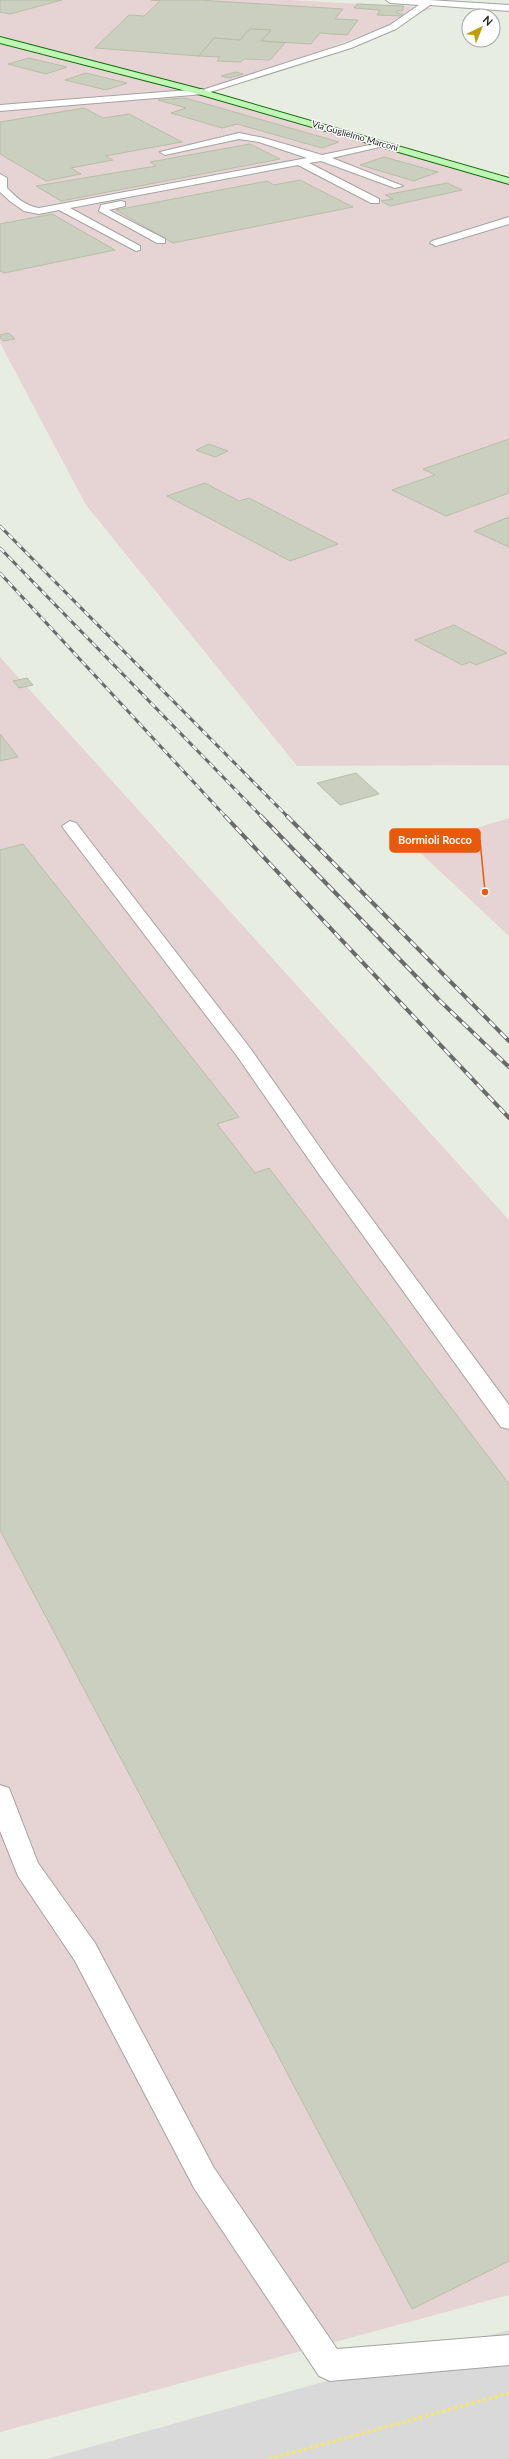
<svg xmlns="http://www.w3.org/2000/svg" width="509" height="2459" viewBox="0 0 509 2459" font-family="Lato,sans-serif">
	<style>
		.residential { fill: #dad9d9 }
		.industrial { fill: #e6d4d4 }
		.building { fill: #cbcfbf; stroke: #b7bea5 }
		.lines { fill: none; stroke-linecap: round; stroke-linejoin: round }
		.lane-casing { stroke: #a3a3a3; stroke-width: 2 }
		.street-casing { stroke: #a3a3a3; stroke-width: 2 }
		.secondary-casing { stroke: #116d09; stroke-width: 2 }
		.path { stroke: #f4e86b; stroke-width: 3.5; stroke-dasharray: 3 3; stroke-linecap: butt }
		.lane { fill: #fff; fill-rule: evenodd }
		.street { fill: #fff; fill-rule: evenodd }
		.secondary { fill: #bff6b6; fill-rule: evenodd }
		.rail-far1-casing { stroke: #6a6a6a; stroke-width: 3 }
		.rail-casing { stroke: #6a6a6a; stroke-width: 4 }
		.rail-far1 { stroke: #fff; stroke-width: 2; stroke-dasharray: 6; stroke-linecap: butt }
		.rail { stroke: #fff; stroke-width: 2.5; stroke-dasharray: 8; stroke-linecap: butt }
		.labels { text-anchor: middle; stroke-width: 3; stroke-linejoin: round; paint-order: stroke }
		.far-street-label { font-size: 9px; fill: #1c1c1c; stroke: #fff }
		.leader { fill: none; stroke: #e8590c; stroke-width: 1.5 }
		.callout-dot { fill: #e8590c; stroke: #fff; stroke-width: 1.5 }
		.callout { fill: #e8590c; stroke: #e8590c; stroke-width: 1.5 }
		.callout-label { font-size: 11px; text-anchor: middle; font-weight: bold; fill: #fff }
	</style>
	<rect width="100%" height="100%" fill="#e7ede1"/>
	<polygon class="residential" points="509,2330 509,2459 47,2459"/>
	<g class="industrial">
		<polygon points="0,0 290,0 433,8 212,93 509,184 509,765 297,766 86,505 0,343"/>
		<polygon points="0,657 509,1220 509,2295 0,2432"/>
		<polygon points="509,818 509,936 414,847"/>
	</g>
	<g class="building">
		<polygon points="0,0 62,0 10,14 0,12"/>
		<polygon points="151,0 198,0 343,9 335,19 358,20 347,35 320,33 311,44 261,41 271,30 250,29 240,40 214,38 199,56 95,48 129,15 144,16 160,1"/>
		<polygon points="357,4 404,6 402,11 397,11 396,13 403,14 401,16 377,15 380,10 354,8"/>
		<polygon points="250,29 271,30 261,41 285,43 270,60 244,59 241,62 217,61 220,57 199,56 214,38 240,40"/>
		<polygon points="29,58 67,67 46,74 8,64"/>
		<polygon points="236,72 243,74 229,78 221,76"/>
		<polygon points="86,73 127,83 106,90 65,80"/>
		<polygon points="185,98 210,105 339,142 322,148 237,124 222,128 171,113 186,108 158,100"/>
		<polygon points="84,108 103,118 129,114 182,142 105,156 113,160 71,168 81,174 46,181 0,154 0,122"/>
		<polygon points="250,144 280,159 61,201 36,186 156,166 150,162"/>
		<polygon points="384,157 438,172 414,181 360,165"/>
		<polygon points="300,180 353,207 173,243 116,210 267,181 274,185"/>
		<polygon points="447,183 462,190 390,206 381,201 393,199 385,195"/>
		<polygon points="52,214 115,250 4,273 0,271 0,224"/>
		<polygon points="9,333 15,339 3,341 0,338 0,335"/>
		<polygon points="509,439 509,493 446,516 392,490 435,475 423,469"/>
		<polygon points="209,444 228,451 215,457 196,450"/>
		<polygon points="205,483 239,501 249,498 338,544 290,561 167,496"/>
		<polygon points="509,517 509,547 474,531"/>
		<polygon points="454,625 507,653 476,665 470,662 462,665 415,640"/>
		<polygon points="27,678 33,685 19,688 13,681"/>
		<polygon points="0,734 18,757 0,761"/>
		<polygon points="356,773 379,794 340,805 317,783"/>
		<polygon points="23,844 239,1117 217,1124 255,1173 269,1168 509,1484 509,2261 412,2309 0,1530 0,850"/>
	</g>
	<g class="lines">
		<g class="lane-casing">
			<g id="lane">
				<polygon points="201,89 204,90 204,94 0,111 0,105"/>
				<path d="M239,133L264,138L322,155L384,142V146L332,158L403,186L395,188L321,161L309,163L379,199V203H371L298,165L70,208L140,246V250L136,251L59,210L39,214L24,211L11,202L0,192V174L7,178V188C16,197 25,206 39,208L307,158L259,142L239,139L165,155L160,152Z"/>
				<polygon points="121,201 125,202 125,206 109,210 165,239 165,243 157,243 99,211 101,205"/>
				<polygon points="70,821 76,823 250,1048 335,1169 509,1405 509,1429 501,1427 321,1177 237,1056 64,829 62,826"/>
				<polygon points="0,1785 9,1788 38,1863 95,1943 214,2168 337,2349 509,2335 509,2365 330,2381 319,2376 194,2188 75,1961 18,1876 0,1831"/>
			</g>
		</g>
		<g class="street-casing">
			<g id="street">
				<polygon points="386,0 429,0 509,5 509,11 430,5 396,29 351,48 204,94 196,92 345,44 390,25 419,5 390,3"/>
				<polygon points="509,217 509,224 436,246 430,243 432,241"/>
			</g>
		</g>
		<g class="secondary-casing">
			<polygon id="secondary" points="0,37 204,90 509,178 509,184 198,94 0,43"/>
		</g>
		<polyline class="path" points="269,2459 509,2393"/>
		<use href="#lane" class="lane"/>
		<use href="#street" class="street"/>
		<use href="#secondary" class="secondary"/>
		<g class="rail-far1-casing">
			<g id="rail-far1">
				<polyline points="0,526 288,817"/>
				<polyline points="0,548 262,817"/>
				<polyline points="0,573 226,817"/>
			</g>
		</g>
		<g class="rail-casing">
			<g id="rail">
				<polyline points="225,816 509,1118"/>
				<polyline points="261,816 439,1000 509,1067"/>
				<polyline points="287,816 509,1041"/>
			</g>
		</g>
		<use href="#rail-far1" class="rail-far1"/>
		<use href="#rail" class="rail"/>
	</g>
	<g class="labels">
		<g class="far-street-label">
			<text transform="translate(355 136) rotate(16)" y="3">Via Guglielmo Marconi</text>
		</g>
	</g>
	<path class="leader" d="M485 892L480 840"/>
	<circle class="callout-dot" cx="485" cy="892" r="4"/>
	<rect class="callout" x="390" y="829" width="90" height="23" rx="4"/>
	<g class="callout-label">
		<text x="435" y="844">Bormioli Rocco</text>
	</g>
	<g transform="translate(481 28) rotate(43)"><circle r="19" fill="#ffffff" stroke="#a4a4a4"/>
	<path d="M0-3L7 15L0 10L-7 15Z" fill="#bf9d08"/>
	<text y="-6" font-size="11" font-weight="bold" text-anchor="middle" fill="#1c1c1c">N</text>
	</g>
</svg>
